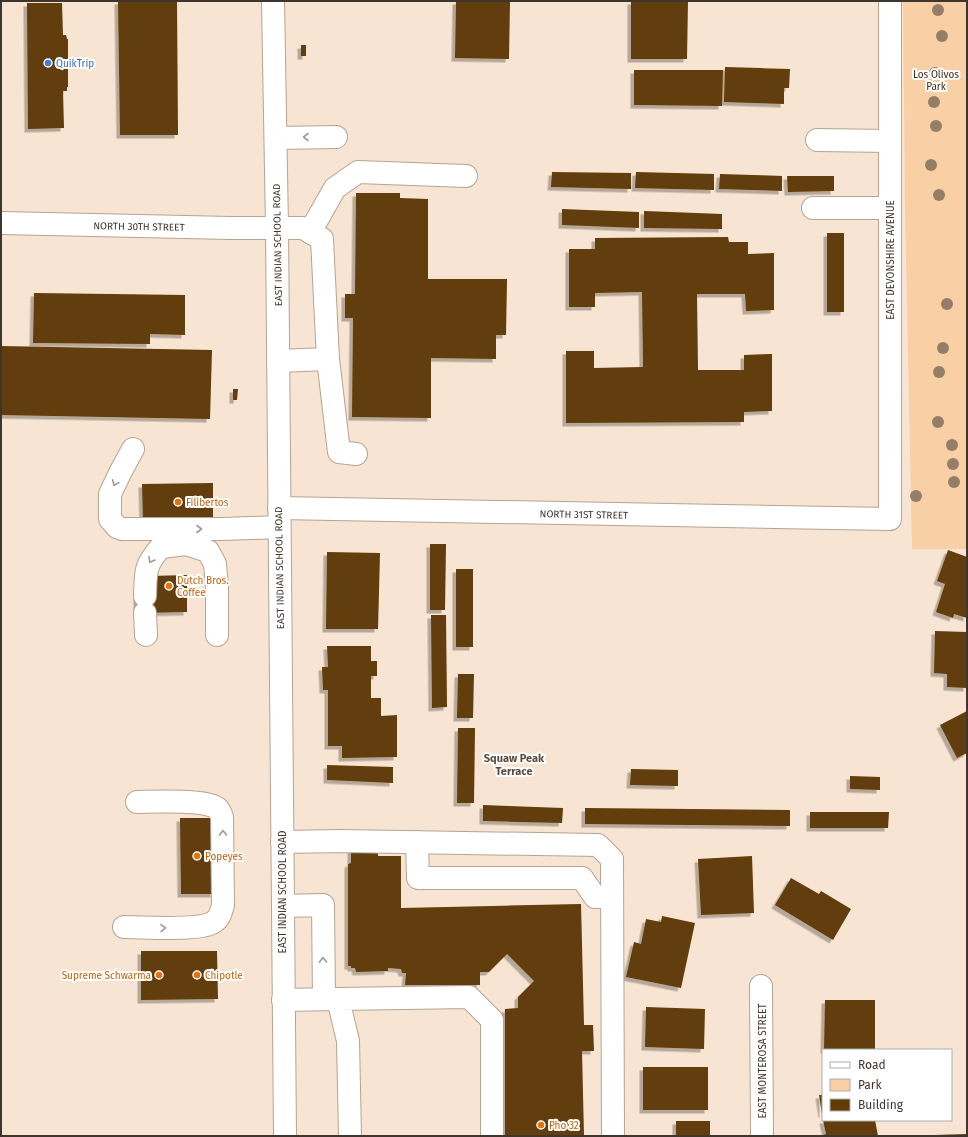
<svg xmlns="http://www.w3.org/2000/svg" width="968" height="1137" viewBox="0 0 968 1137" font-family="'Fira Sans',sans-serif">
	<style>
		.green { fill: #f9cfa6 }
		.building { fill: #623c07; filter: url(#shadow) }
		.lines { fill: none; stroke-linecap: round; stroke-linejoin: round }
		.minor-casing { stroke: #b6a493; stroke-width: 24 }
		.major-casing { stroke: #b6a493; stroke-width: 24 }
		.minor { stroke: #fff; stroke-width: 22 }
		.major { stroke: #fff; stroke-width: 22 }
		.tree { fill: #957e68 }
		.oneway { stroke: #9e9a96 }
		.shop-dot { fill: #3f7fe0; stroke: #fff; stroke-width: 1.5 }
		.food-dot { fill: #e8710a; stroke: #fff; stroke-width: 1.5 }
		.labels { text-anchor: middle; stroke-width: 4; stroke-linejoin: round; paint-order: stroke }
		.shop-label { font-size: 10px; fill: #366cbe; stroke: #fff; text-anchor: start }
		.park-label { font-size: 10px; fill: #442b12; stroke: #fff }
		.street-label { font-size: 10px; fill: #3d352e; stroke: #fff }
		.food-label { font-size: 10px; fill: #c56008; stroke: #fff; text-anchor: start }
		.neighbourhood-label { font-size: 11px; font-weight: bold; fill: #5b4b3d; stroke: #fff }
	</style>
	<defs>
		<filter id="shadow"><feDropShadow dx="-3.5" dy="3.5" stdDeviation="0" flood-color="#0004"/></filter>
	</defs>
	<rect width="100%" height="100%" fill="#f7e4d2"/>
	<polygon class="green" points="903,1 967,1 967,549 912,549 905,206"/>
	<g class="building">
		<polygon points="118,1 177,1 178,135 120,135"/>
		<polygon points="456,1 510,1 509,59 455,58"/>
		<polygon points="631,1 688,1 687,59 631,59"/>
		<polygon points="27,3 62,3 63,35 66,35 67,39 68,39 68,87 67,87 67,91 63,91 64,128 28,129"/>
		<rect x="301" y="45" width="5" height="11"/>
		<polygon points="725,67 790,69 789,88 784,88 784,104 724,102"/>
		<polygon points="634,70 723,70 722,106 634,105"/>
		<polygon points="552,172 631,173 631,189 551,187"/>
		<polygon points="636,172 714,174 714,190 635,188"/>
		<polygon points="720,174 782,176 782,191 719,189"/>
		<polygon points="787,176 834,176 834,191 788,192"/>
		<polygon points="356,193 400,193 400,198 428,199 428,279 507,279 506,335 496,335 496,359 431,358 431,418 352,417 353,318 345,318 345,294 355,294"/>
		<polygon points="562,209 639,212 639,228 562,225"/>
		<polygon points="644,211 722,214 722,229 644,228"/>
		<rect x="827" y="233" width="17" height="79"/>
		<polygon points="728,237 729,242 748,242 748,254 774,253 774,310 746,311 745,294 697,294 698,370 744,370 744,355 772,354 772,411 744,412 744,422 566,423 566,351 594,351 594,368 643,367 642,292 595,293 595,307 569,307 569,249 595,249 595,238"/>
		<polygon points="34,293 185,295 185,335 150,334 150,344 33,343"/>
		<polygon points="1,346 212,350 210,419 1,415"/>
		<polygon points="233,389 238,389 237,400 233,400"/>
		<polygon points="213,483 213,520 143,520 142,484"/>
		<polygon points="430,544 446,544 445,610 430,610"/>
		<polygon points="948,550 967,557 967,618 954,614 953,618 936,612 945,584 937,581"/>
		<polygon points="327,552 380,553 378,629 326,629"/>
		<rect x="456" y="569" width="17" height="78"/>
		<polygon points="187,575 187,612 137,613 137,596 151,576"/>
		<polygon points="431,615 446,615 447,707 432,708"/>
		<polygon points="935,631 967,632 967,688 947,687 947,674 934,673"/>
		<polygon points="327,646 371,646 371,661 377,661 377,676 371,676 371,698 381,698 381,716 397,715 397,757 342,758 342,746 328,746 328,690 323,690 322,667 328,667"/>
		<polygon points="458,674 474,674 473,718 457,718"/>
		<polygon points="967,711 967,753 957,758 940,725"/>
		<polygon points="458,728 475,728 474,803 457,803"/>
		<polygon points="327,765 393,767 393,783 327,780"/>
		<polygon points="631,769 678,770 678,786 630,785"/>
		<polygon points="850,776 880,777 880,790 850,789"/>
		<polygon points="483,805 563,808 562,823 483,821"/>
		<polygon points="585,808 790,810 790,826 585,824"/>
		<polygon points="810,812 889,812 888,828 810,828"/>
		<polygon points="180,818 213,818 214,894 181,894"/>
		<polygon points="378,848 378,856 401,856 401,908 581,904 584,1025 593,1025 594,1051 582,1051 584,1136 505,1136 505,1009 518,1008 518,997 534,981 507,954 489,972 480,972 480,985 405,985 406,973 402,973 401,969 388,968 388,971 356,972 355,968 351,968 351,966 348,966 348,864 351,863 351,849"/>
		<polygon points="752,856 754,913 701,915 698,859"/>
		<polygon points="791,878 819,894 821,891 851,909 833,940 775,905"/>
		<polygon points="662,916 695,923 681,988 626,977 634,942 641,944 646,919 661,922"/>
		<polygon points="141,951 217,951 218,999 141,1000"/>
		<polygon points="825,1000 875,1000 875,1050 824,1050"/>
		<polygon points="646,1007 705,1009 704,1049 645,1047"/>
		<rect x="643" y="1067" width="65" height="43"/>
		<polygon points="819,1095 823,1095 823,1114 822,1114"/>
		<polygon points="823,1120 875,1120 878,1136 820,1136 826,1134"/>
		<rect x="676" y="1121" width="34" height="15"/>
		<polygon points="967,1134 967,1136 934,1136 934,1135"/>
	</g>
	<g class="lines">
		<g class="minor-casing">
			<g id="minor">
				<polyline points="276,138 336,137"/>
				<polyline points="817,140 890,141"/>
				<polyline points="813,208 890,208"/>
				<polyline points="1,223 231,228 303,228 322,239 328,359"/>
				<polyline points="310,232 335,188 358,172 466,176"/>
				<polyline points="278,361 328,359 339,452 356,454"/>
				<polyline points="133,449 121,471 110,494 110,519 117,527 122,529 223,529 279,527"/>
				<polyline points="279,508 890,519 890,1"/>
				<path d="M145,596C146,572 144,566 161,547L186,544L208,551L215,564L217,587V635"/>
				<polyline points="145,613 146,635"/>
				<polyline points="282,842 341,841 598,845 612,859 613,1136"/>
				<polyline points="417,842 418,878 582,878 595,897 612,897"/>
				<polyline points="283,906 323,905 324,999"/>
				<path d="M124,927C144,927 197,931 212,923C220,919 221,912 223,905L222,817C221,815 220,811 218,809C210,799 151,802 137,802"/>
				<polyline points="761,986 762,1136"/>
				<polyline points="283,1000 338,999"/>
				<polyline points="350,1136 348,1041 338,999 469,997 492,1020 492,1136"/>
			</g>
		</g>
		<g class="major-casing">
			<polyline id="major" points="273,1 277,228 285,1136"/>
		</g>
		<use href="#minor" class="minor"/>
		<use href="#major" class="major"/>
	</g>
	<g class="tree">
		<circle cx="938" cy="10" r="6"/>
		<circle cx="942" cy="36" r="6"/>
		<circle cx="935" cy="73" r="6"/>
		<circle cx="934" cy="102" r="6"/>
		<circle cx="936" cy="126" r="6"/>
		<circle cx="931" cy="165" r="6"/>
		<circle cx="939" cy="195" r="6"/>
		<circle cx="947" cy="304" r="6"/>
		<circle cx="943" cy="348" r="6"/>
		<circle cx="939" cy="372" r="6"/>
		<circle cx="938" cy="422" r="6"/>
		<circle cx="952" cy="445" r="6"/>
		<circle cx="953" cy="464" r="6"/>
		<circle cx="954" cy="482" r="6"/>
		<circle cx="916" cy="496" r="6"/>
	</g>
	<defs><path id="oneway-chevron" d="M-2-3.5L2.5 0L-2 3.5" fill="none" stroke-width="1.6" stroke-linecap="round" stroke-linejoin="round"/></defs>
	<g class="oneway">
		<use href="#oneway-chevron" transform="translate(306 137) rotate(180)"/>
		<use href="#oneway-chevron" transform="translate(115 483) rotate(114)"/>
		<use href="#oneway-chevron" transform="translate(199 529)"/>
		<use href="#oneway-chevron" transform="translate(151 560) rotate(121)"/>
		<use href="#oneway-chevron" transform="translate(223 833) rotate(-91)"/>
		<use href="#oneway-chevron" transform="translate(163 928) rotate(-1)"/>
		<use href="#oneway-chevron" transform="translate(323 960) rotate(-91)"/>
	</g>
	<circle class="shop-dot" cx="48" cy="63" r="4"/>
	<g class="food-dot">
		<circle cx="178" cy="502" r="4"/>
		<circle cx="169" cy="586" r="4"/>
		<circle cx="197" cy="856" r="4"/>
		<circle cx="159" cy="975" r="4"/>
		<circle cx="197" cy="975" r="4"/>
		<circle cx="541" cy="1125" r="4"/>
	</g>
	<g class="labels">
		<g class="shop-label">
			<text x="56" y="67">QuikTrip</text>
		</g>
		<g class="park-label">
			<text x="936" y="78">Los Olivos<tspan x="936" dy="12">Park</tspan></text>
		</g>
		<g class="street-label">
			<text transform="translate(139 226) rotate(1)" y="4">NORTH 30TH STREET</text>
			<text transform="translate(277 245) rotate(-91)" y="4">EAST INDIAN SCHOOL ROAD</text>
			<text transform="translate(890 260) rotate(-90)" y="4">EAST DEVONSHIRE AVENUE</text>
			<text transform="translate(584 514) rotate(1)" y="4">NORTH 31ST STREET</text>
			<text transform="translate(279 568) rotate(-91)" y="4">EAST INDIAN SCHOOL ROAD</text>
			<text transform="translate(282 892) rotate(-90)" y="4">EAST INDIAN SCHOOL ROAD</text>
			<text transform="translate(762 1061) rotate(-90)" y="4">EAST MONTEROSA STREET</text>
		</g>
		<g class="food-label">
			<text x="186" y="506">Filibertos</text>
			<text x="177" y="584">Dutch Bros.<tspan x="177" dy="12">Coffee</tspan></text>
			<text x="205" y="860">Popeyes</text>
			<text x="151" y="979" text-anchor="end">Supreme Schwarma</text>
			<text x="205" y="979">Chipotle</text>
			<text x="549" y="1129">Pho 32</text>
		</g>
		<g class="neighbourhood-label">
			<text x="514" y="762">Squaw Peak<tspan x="514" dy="13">Terrace</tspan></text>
		</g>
	</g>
	<rect width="968" height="1137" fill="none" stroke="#3d352e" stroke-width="4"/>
	<rect x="822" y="1049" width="130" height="72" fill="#ffffff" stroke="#b1aeab"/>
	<rect x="830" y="1062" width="20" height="6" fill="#ffffff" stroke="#b1aeab"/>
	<text x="858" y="1069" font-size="12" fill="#3d352e">Road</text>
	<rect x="830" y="1079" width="20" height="12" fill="#f9cfa6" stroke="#b1aeab"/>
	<text x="858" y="1089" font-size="12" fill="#3d352e">Park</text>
	<rect x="830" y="1099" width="20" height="12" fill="#623c07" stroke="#b1aeab"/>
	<text x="858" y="1109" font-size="12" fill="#3d352e">Building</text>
</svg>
